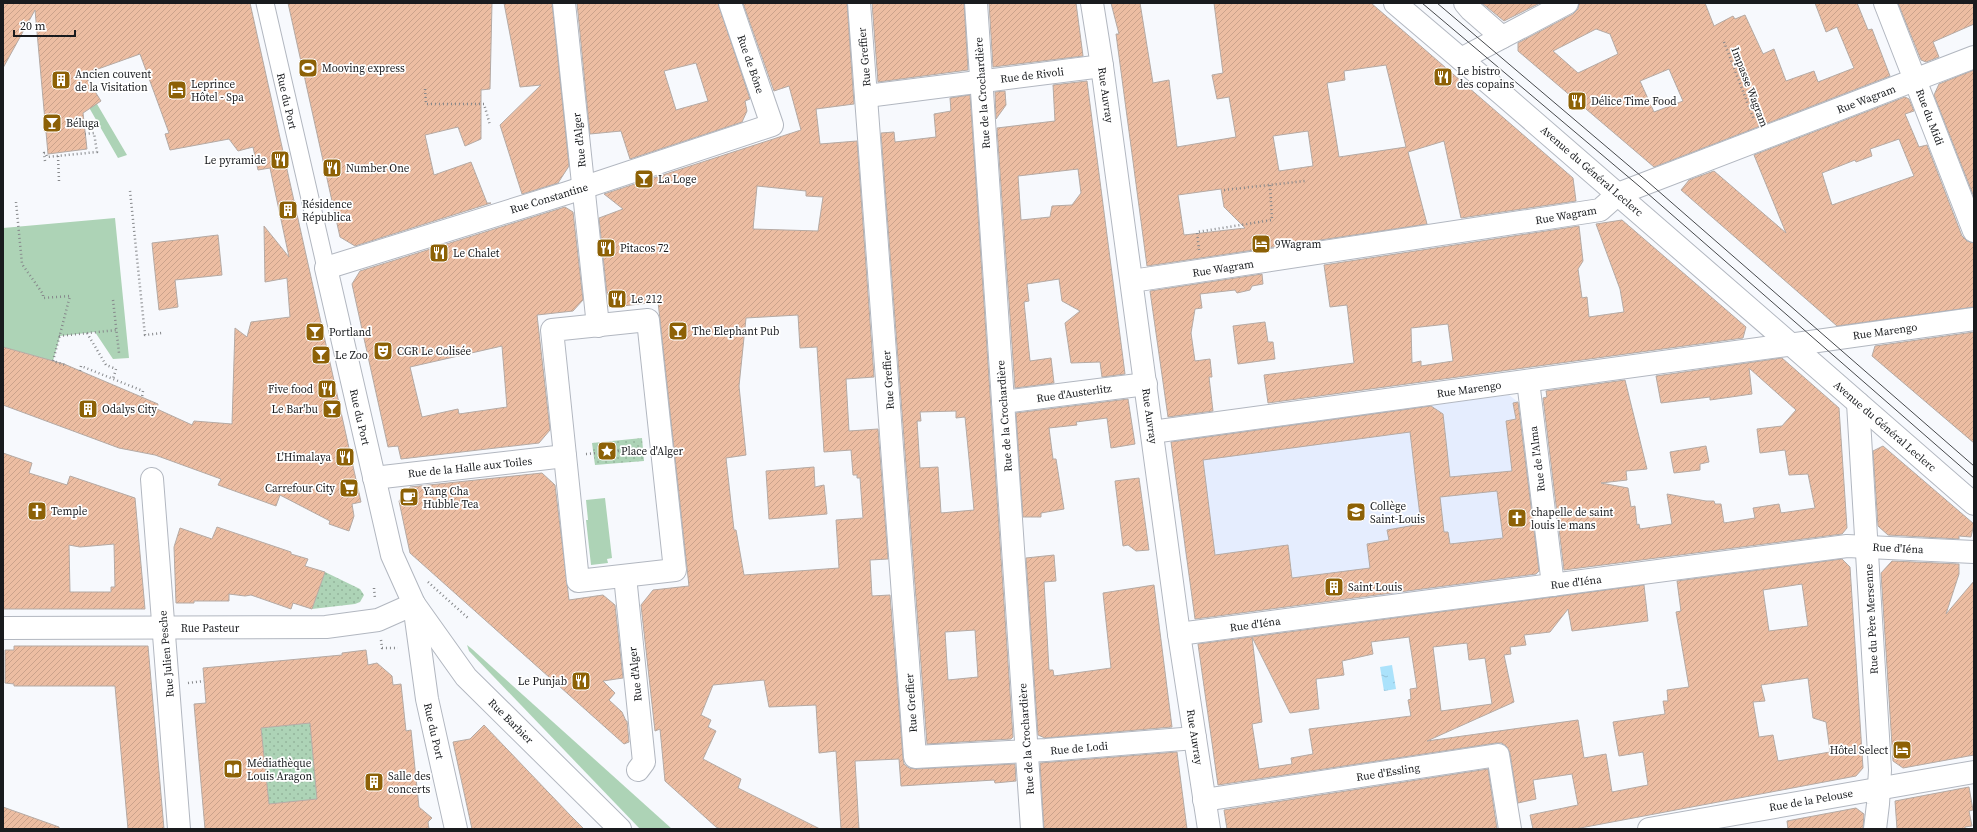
<svg xmlns="http://www.w3.org/2000/svg" width="1977" height="832" viewBox="0 0 1977 832" font-family="'Source Serif 4',serif">
	<style>
		.built { fill: #e5edfe }
		.grass { fill: #add3b6 }
		.garden { fill: url(#garden-dots) }
		.water { fill: url(#water-ripples) }
		.building { fill: url(#building-hatch); stroke: #b5aaa4; fill-rule: evenodd }
		.lines { fill: none; stroke-linecap: round; stroke-linejoin: round }
		.pedestrian-casing { stroke: #b2b7c0; stroke-width: 19 }
		.minor-casing { stroke: #b2b7c0; stroke-width: 24 }
		.tertiary-casing { stroke: #b2b7c0; stroke-width: 24 }
		.secondary-casing { stroke: #b2b7c0; stroke-width: 24 }
		.path { stroke: #86888b; stroke-width: 2.5; stroke-dasharray: 1 3; stroke-linecap: butt }
		.pedestrian { stroke: #fff; stroke-width: 17 }
		.minor { stroke: #fff; stroke-width: 22 }
		.tertiary { stroke: #fff; stroke-width: 22 }
		.secondary { stroke: #fff; stroke-width: 22 }
		.tram { stroke: #47494c; stroke-width: 1 }
		.labels { text-anchor: middle; stroke-width: 3.5; stroke-linejoin: round; paint-order: stroke }
		.street-label { font-size: 11px; fill: #191b1e; stroke: #fff }
		.poi-label { font-size: 11px; fill: #191b1e; stroke: #fff; text-anchor: start }
	</style>
	<defs>
		<pattern id="garden-dots" width="8" height="8" patternUnits="userSpaceOnUse"><rect width="8" height="8" fill="#add3b6"/><path d="M2 2h.1M6 6h.1" fill="none" stroke="#94b59c" stroke-width="1.8" stroke-linecap="round"/></pattern>
		<pattern id="water-ripples" width="26" height="14" patternUnits="userSpaceOnUse"><rect width="26" height="14" fill="#abe2fb"/><path d="M2 4q2-2 4 0t4 0M15 11q2-2 4 0t4 0" fill="none" stroke="#93c1d7"/></pattern>
		<pattern id="building-hatch" width="6" height="6" patternUnits="userSpaceOnUse"><rect width="6" height="6" fill="#ecbda2"/><path d="M-1 1l2-2M0 6l6-6M5 7l2-2" fill="none" stroke="#caa28b"/></pattern>
	</defs>
	<rect width="100%" height="100%" fill="#f7f9fd"/>
	<polygon class="built" points="1509,395 1518,402 1540,570 1534,578 1374,598 1373,596 1366,597 1293,578 1288,545 1186,560 1171,440"/>
	<g class="grass">
		<polygon points="94,98 97,104 127,155 118,158 87,104"/>
		<polygon points="115,218 129,358 113,359 95,332 60,336 53,361 3,347 3,228"/>
		<polygon points="605,498 612,558 607,559 608,563 591,565 586,520 588,520 586,500"/>
		<polygon points="467,645 472,649 672,829 640,829 469,651"/>
	</g>
	<g class="garden">
		<polygon points="642,438 644,461 595,465 592,443"/>
		<polygon points="325,572 360,589 364,595 360,602 355,604 312,609"/>
		<polygon points="310,723 317,799 269,804 261,728"/>
	</g>
	<polygon class="water" points="1392,665 1396,689 1384,691 1380,667"/>
	<g class="building">
		<polygon points="3,3 250,3 361,502 352,504 354,516 349,531 329,524 330,521 280,495 276,506 218,485 221,479 155,455 119,448 3,405 3,347 64,364 158,404 157,409 192,425 194,421 232,424 235,328 247,337 251,322 290,317 287,278 265,282 264,226 289,257 270,168 258,170 253,147 238,151 229,139 170,150 165,134 169,133 140,54 84,74 101,101 83,113 87,149 48,154 35,10 3,68"/>
		<polygon points="288,3 492,3 490,89 481,90 481,139 465,146 458,127 425,135 434,175 471,162 487,203 491,203 355,246 340,237"/>
		<polygon points="504,3 552,3 569,166 558,183 522,194 500,125 541,85 520,87"/>
		<path d="M577,3H718L750,99L745,101L747,111L742,122L630,159L621,131L590,134ZM696,63L708,101L676,110L664,71Z"/>
		<path d="M743,3H847L854,104L816,109L820,144L857,141L874,377L846,379L849,431L878,429L888,559L870,560L872,596L890,595L903,758L904,764L909,768L916,769L1015,764L1016,781L995,783L994,780L901,786L899,759L855,761L859,829H841L836,751L819,753L816,705L769,707L764,680L713,685L701,715L711,720L708,727L716,731L703,759L741,779L738,788L820,829H721L716,827L665,781L660,729L655,731L641,605L653,590L689,586L660,319L658,302L622,306L607,294L599,218L623,209L604,194L801,130L789,86L774,91ZM757,186L806,191V196L823,197L818,231L753,229ZM798,315L800,348L817,347L824,452L851,450L853,475H857V478H860L863,518L836,520L839,568L744,575L736,530H734L726,458L746,455L739,386L746,318Z"/>
		<polygon points="872,3 964,3 968,70 878,82"/>
		<polygon points="989,3 1076,3 1083,56 993,67"/>
		<path d="M1111,3H1140L1153,83L1169,80L1177,147L1236,137L1229,97L1217,99L1212,75L1223,73L1214,3H1371L1573,178L1576,201L1461,218L1444,141L1408,152L1427,224L1147,266L1116,34H1119ZM1386,65L1406,147L1339,157L1327,83L1345,80L1344,71ZM1308,131L1313,166L1279,171L1273,136ZM1221,189L1224,207L1245,228L1184,235L1178,195Z"/>
		<polygon points="1482,3 1540,3 1504,21"/>
		<path d="M1579,3H1705L1714,26L1733,16L1735,19L1745,15L1763,54L1774,49L1786,81L1814,71L1818,82L1854,68L1837,27L1826,32L1815,3H1857L1868,30L1872,29L1890,76L1654,167L1518,51V43L1573,14L1578,9ZM1596,29L1610,34L1618,54L1578,73L1553,51ZM1669,69L1683,101L1654,112L1640,81Z"/>
		<polygon points="1898,3 1974,3 1974,24 1933,42 1939,57 1926,62 1921,60"/>
		<polygon points="1974,70 1974,197 1934,95 1939,84"/>
		<path d="M1087,81L1125,374L1102,377L1100,362L1071,363L1065,323L1080,311L1062,301L1059,279L1027,284L1029,301L1024,302L1030,361L1051,358L1054,383L1015,388L997,128L1055,121L1053,85ZM1078,169L1081,193L1072,205L1052,206L1050,217L1021,220L1018,176Z"/>
		<polygon points="1005,91 1006,105 996,119 995,92"/>
		<path d="M970,95L1013,737L1011,739L927,744L881,133L894,132L895,142L936,137L934,114L951,111L950,98ZM956,411V418L965,417L974,510L941,513L938,467L920,468L917,421H921L920,412ZM975,630L978,677L948,680L945,632Z"/>
		<path d="M1905,97L1909,99L1914,111L1905,114L1919,147L1927,145L1962,236L1967,241L1974,243V307L1837,326L1681,190L1689,180L1714,171L1786,233L1754,155ZM1899,139L1914,176L1832,205L1822,173L1855,160L1856,162L1872,156L1870,149Z"/>
		<path d="M565,207L573,212L583,300L573,311L537,315L550,430L539,443L401,459L398,446L388,447L352,284L360,271ZM502,346L507,407L459,414L458,409L422,417L410,367Z"/>
		<path d="M1622,220L1746,327L1743,338L1268,403L1264,375L1354,363L1347,305L1330,307L1324,265L1579,226L1583,261L1578,269L1582,298L1587,297L1589,317L1624,312L1620,289L1596,224ZM1448,324L1453,361L1421,366V361L1412,363L1411,328Z"/>
		<polygon points="218,235 222,275 175,280 178,307 159,310 152,243"/>
		<polygon points="1262,274 1263,284 1252,286 1250,290 1237,293 1235,290 1200,294 1202,308 1195,309 1191,333 1195,361 1210,359 1212,377 1209,377 1213,411 1168,417 1150,291"/>
		<polygon points="1265,322 1268,342 1273,342 1275,359 1238,364 1233,326"/>
		<polygon points="1974,332 1974,443 1872,356 1875,346"/>
		<polygon points="1782,358 1839,408 1847,528 1842,534 1564,570 1543,398 1547,397 1546,391 1625,380 1647,469 1626,471 1627,480 1601,483 1628,488 1631,507 1635,506 1637,525 1639,524 1640,529 1672,524 1667,494 1706,501 1714,501 1715,504 1721,504 1724,523 1755,518 1753,508 1779,504 1781,513 1815,508 1808,474 1789,475 1785,450 1760,453 1757,429 1782,426 1796,410 1749,368 1752,394 1710,400 1710,397 1661,403 1656,376"/>
		<polygon points="1128,399 1135,444 1111,448 1107,418 1076,422 1077,425 1049,428 1053,459 1056,459 1064,509 1041,513 1041,517 1023,517 1016,413"/>
		<path d="M1518,402L1539,571L1536,574L1195,619L1171,442L1431,406L1443,414L1450,477L1512,471L1506,421L1516,419L1513,403ZM1410,432L1421,524L1387,530L1389,540L1367,544L1370,568L1292,578L1288,545L1215,555L1203,460ZM1497,491L1503,538L1450,544L1448,532H1444L1440,497Z"/>
		<polygon points="1706,446 1709,462 1700,464 1700,470 1674,473 1670,452"/>
		<polygon points="1883,446 1974,524 1971,537 1959,536 1959,539 1888,535 1878,526 1873,451"/>
		<path d="M3,453L32,463L29,473L67,485L70,476L135,498L145,609H3ZM114,544L115,587H111V592H70L69,545L80,547Z"/>
		<polygon points="814,467 815,487 824,485 827,514 769,519 766,471"/>
		<polygon points="542,473 555,485 569,600 603,595 615,605 623,678 603,681 615,693 609,700 622,712 626,721 627,721 629,742 624,744 410,553 399,501 410,487"/>
		<polygon points="1139,478 1149,550 1136,551 1128,545 1123,546 1115,481"/>
		<polygon points="217,527 291,552 291,554 308,559 305,566 325,572 312,609 293,603 291,609 251,595 245,596 229,594 229,601 194,601 194,603 176,603 174,547 180,528 212,539"/>
		<polygon points="1054,555 1056,581 1044,582 1049,670 1053,670 1054,676 1111,668 1103,593 1154,585 1172,727 1045,738 1038,735 1026,558"/>
		<path d="M1842,559L1850,567L1863,768L1856,776L1575,829H1533L1530,815L1578,805L1572,774L1533,780L1536,799L1518,803L1510,753L1507,747L1502,743H1496L1218,785L1198,644L1644,585L1648,621L1572,631L1568,609L1550,632L1524,635L1526,645L1510,647L1511,654L1504,655L1514,702L1427,741L1578,720L1584,758L1606,754L1612,792L1648,785L1643,752L1619,756L1613,722L1665,714L1663,701H1668L1667,690L1689,687L1676,612L1681,611L1677,581ZM1802,584L1808,626L1769,631L1763,590ZM1252,637L1290,713L1319,709L1316,679L1344,675L1342,661L1373,654L1371,642L1409,637L1417,688L1410,689L1411,699L1408,700L1411,716L1309,729L1313,754L1291,758L1292,764L1259,769L1252,724L1262,722ZM1467,643L1469,660L1485,658L1492,704L1441,711L1433,647ZM1808,678L1813,718L1826,722L1830,752L1778,761L1773,735L1759,737L1753,702L1765,701L1761,685Z"/>
		<polygon points="1892,561 1959,564 1959,574 1946,614 1974,581 1974,755 1903,768 1893,761 1881,573"/>
		<polygon points="14,646 148,646 164,829 128,829 115,686 14,686 14,684 5,683 5,650 14,650"/>
		<path d="M366,650L368,665L377,663L392,676L393,685L401,684L406,731L411,730L419,807L432,818L428,822L429,829H205L194,704L206,703L203,668L342,655V653ZM310,723L317,799L269,804L261,728Z"/>
		<polygon points="484,725 570,815 584,829 472,829 453,742 470,739"/>
		<polygon points="1177,752 1187,829 1044,829 1040,763"/>
		<polygon points="1488,769 1497,829 1227,829 1224,810"/>
		<polygon points="1969,787 1973,810 1969,811 1972,826 1965,827 1965,829 1897,829 1895,801"/>
		<polygon points="3,807 59,827 59,829 3,829"/>
		<polygon points="1856,808 1864,814 1863,829 1788,829 1787,821"/>
	</g>
	<g class="lines">
		<g class="pedestrian-casing">
			<polyline id="pedestrian" points="265,3 326,268"/>
		</g>
		<g class="minor-casing">
			<g id="minor">
				<polyline points="564,3 598,326"/>
				<polyline points="859,3 915,757 1046,750 1195,738"/>
				<polyline points="976,3 1032,829"/>
				<polyline points="1395,3 1502,94 1788,342"/>
				<polyline points="1465,3 1471,10 1502,37"/>
				<polyline points="1885,3 1974,231"/>
				<polyline points="1461,59 1567,3"/>
				<polyline points="867,96 1102,66"/>
				<polyline points="1132,281 1600,210 1618,194 1974,57"/>
				<polygon points="648,320 675,570 578,581 552,330"/>
				<polyline points="1796,344 1974,319"/>
				<polyline points="1795,348 1974,504"/>
				<polyline points="1528,381 1553,585"/>
				<polyline points="1003,402 1146,384"/>
				<polyline points="1858,403 1880,770 1878,804 1875,829"/>
				<polyline points="1152,432 1787,345"/>
				<polyline points="374,478 565,456"/>
				<polyline points="152,479 179,829"/>
				<polyline points="625,576 644,762 638,770"/>
				<polyline points="3,628 326,627 378,620 414,604"/>
				<polyline points="1179,634 1847,546 1974,552"/>
				<polyline points="1204,800 1498,755 1510,829"/>
				<polyline points="456,829 427,699 414,604 392,555 326,268 567,193 772,125 730,3"/>
				<polyline points="1649,829 1974,772"/>
			</g>
		</g>
		<g class="tertiary-casing">
			<polyline id="tertiary" points="1092,3 1102,66 1179,634 1209,829"/>
		</g>
		<g class="secondary-casing">
			<polyline id="secondary" points="414,604 466,677 620,829"/>
		</g>
		<g class="path">
			<polyline points="1724,42 1754,120"/>
			<polyline points="425,89 426,104 484,104 490,125"/>
			<polyline points="58,156 59,181"/>
			<polyline points="45,161 44,153 46,153 47,157 97,152 94,133 85,134"/>
			<polyline points="1224,190 1305,181"/>
			<polyline points="130,191 145,335 162,333"/>
			<polyline points="16,202 22,264 43,294 43,298 70,296 53,361 65,365"/>
			<polyline points="1199,250 1197,232 1272,220 1270,185"/>
			<polyline points="113,300 119,353"/>
			<polyline points="87,333 106,365 116,369 113,379"/>
			<polyline points="59,336 117,330"/>
			<polyline points="80,371 81,366 143,391 142,397"/>
			<polyline points="586,454 640,449"/>
			<polyline points="428,582 468,618"/>
			<polyline points="374,588 375,599"/>
			<polyline points="381,640 382,648 398,648"/>
			<polyline points="188,683 204,681"/>
		</g>
		<use href="#pedestrian" class="pedestrian"/>
		<use href="#minor" class="minor"/>
		<use href="#tertiary" class="tertiary"/>
		<use href="#secondary" class="secondary"/>
		<g class="tram">
			<polyline points="1422,3 1639,186 1974,478"/>
			<polyline points="1437,3 1648,182 1974,466"/>
		</g>
	</g>
	<defs>
		<g id="stadium-square" transform="scale(1)"><rect x="-9" y="-9" width="18" height="18" rx="4" fill="#8d6106" stroke="#fff"/><path d="M0-5a6.5 5 0 1 0 0 10a6.5 5 0 1 0 0-10ZM-3.5-1.8h7v3.6h-7Z" fill="#fff"/></g>
		<g id="restaurant-square" transform="scale(1)"><rect x="-9" y="-9" width="18" height="18" rx="4" fill="#8d6106" stroke="#fff"/><path d="M-5-6h1v4h1v-4h1v4h1v-4h1v5L-1.5 .5V6h-2V.5L-5-1ZM5-6V6H3V1.5H1.5Q1.5-4 5-6Z" fill="#fff"/></g>
		<g id="building-square" transform="scale(1)"><rect x="-9" y="-9" width="18" height="18" rx="4" fill="#8d6106" stroke="#fff"/><path d="M-4-6H4V6H1V3H-1V6H-4ZM-2.5-4.3h1.7v1.8h-1.7ZM.8-4.3h1.7v1.8H.8ZM-2.5-1h1.7V.8h-1.7ZM.8-1h1.7V.8H.8Z" fill="#fff"/></g>
		<g id="hotel-square" transform="scale(1)"><rect x="-9" y="-9" width="18" height="18" rx="4" fill="#8d6106" stroke="#fff"/><path d="M-6-4.5h1.5V1H6V5H4.5V3h-9V5H-6ZM-4 0a1.8 1.8 0 1 1 3.6 0ZM.5 0V-2.5h3Q6-2.5 6 0Z" fill="#fff"/></g>
		<g id="bar-square" transform="scale(1)"><rect x="-9" y="-9" width="18" height="18" rx="4" fill="#8d6106" stroke="#fff"/><path d="M-6-5H6L.8 .8V4.5H3.5V6h-7V4.5H-.8V.8Z" fill="#fff"/></g>
		<g id="theatre-square" transform="scale(1)"><rect x="-9" y="-9" width="18" height="18" rx="4" fill="#8d6106" stroke="#fff"/><path d="M-5-5.5Q0-4 5-5.5V0Q5 5 0 6Q-5 5-5 0ZM-3.3-2.5H-1v1.5H-3.3ZM1-2.5H3.3v1.5H1ZM-2.8 1Q0 5.5 2.8 1Z" fill="#fff"/></g>
		<g id="sight-square" transform="scale(1)"><rect x="-9" y="-9" width="18" height="18" rx="4" fill="#8d6106" stroke="#fff"/><path d="M0-6L1.8-2.2L6-1.7L2.9 1.2L3.7 5.4L0 3.3L-3.7 5.4L-2.9 1.2L-6-1.7L-1.8-2.2Z" fill="#fff"/></g>
		<g id="supermarket-square" transform="scale(1)"><rect x="-9" y="-9" width="18" height="18" rx="4" fill="#8d6106" stroke="#fff"/><path d="M-6-5.5h2.5l.6 2H6L4.5 2H-2.5L-4.4-4H-6ZM-1.5 3.2a1.3 1.3 0 1 0 .1 0ZM3 3.2a1.3 1.3 0 1 0 .1 0Z" fill="#fff"/></g>
		<g id="cafe-square" transform="scale(1)"><rect x="-9" y="-9" width="18" height="18" rx="4" fill="#8d6106" stroke="#fff"/><path d="M-5.5-4.5H6V0H3Q3 3.5 0 3.5H-2.5Q-5.5 3.5-5.5 0ZM3-3.2v2h1.7v-2ZM-6 4.5H4V6H-6Z" fill="#fff"/></g>
		<g id="church-square" transform="scale(1)"><rect x="-9" y="-9" width="18" height="18" rx="4" fill="#8d6106" stroke="#fff"/><path d="M-1.2-6h2.4v3.5h3.3v2.4h-3.3V6h-2.4V-.1h-3.3v-2.4h3.3Z" fill="#fff"/></g>
		<g id="school-square" transform="scale(1)"><rect x="-9" y="-9" width="18" height="18" rx="4" fill="#8d6106" stroke="#fff"/><path d="M0-5L7-2L0 1L-7-2ZM-4 1L0 2.5L4 1V4Q0 6-4 4Z" fill="#fff"/></g>
		<g id="library-square" transform="scale(1)"><rect x="-9" y="-9" width="18" height="18" rx="4" fill="#8d6106" stroke="#fff"/><path d="M-6-4Q-3-5.5-.7-3.5V5Q-3 3-6 4ZM6-4Q3-5.5 .7-3.5V5Q3 3 6 4Z" fill="#fff"/></g>
	</defs>
	<g fill-rule="evenodd">
		<use href="#stadium-square" x="308" y="68"/>
		<use href="#restaurant-square" x="1443" y="77"/>
		<use href="#building-square" x="61" y="80"/>
		<use href="#hotel-square" x="177" y="90"/>
		<use href="#restaurant-square" x="1577" y="101"/>
		<use href="#bar-square" x="52" y="123"/>
		<use href="#restaurant-square" x="280" y="160"/>
		<use href="#restaurant-square" x="332" y="168"/>
		<use href="#bar-square" x="644" y="179"/>
		<use href="#building-square" x="288" y="210"/>
		<use href="#hotel-square" x="1261" y="244"/>
		<use href="#restaurant-square" x="606" y="248"/>
		<use href="#restaurant-square" x="439" y="253"/>
		<use href="#restaurant-square" x="617" y="299"/>
		<use href="#bar-square" x="678" y="331"/>
		<use href="#bar-square" x="315" y="332"/>
		<use href="#theatre-square" x="383" y="351"/>
		<use href="#bar-square" x="321" y="355"/>
		<use href="#restaurant-square" x="327" y="389"/>
		<use href="#building-square" x="88" y="409"/>
		<use href="#bar-square" x="332" y="409"/>
		<use href="#sight-square" x="607" y="451"/>
		<use href="#restaurant-square" x="345" y="457"/>
		<use href="#supermarket-square" x="349" y="488"/>
		<use href="#cafe-square" x="409" y="497"/>
		<use href="#church-square" x="37" y="511"/>
		<use href="#school-square" x="1356" y="512"/>
		<use href="#church-square" x="1517" y="518"/>
		<use href="#building-square" x="1334" y="587"/>
		<use href="#restaurant-square" x="581" y="681"/>
		<use href="#hotel-square" x="1902" y="750"/>
		<use href="#library-square" x="233" y="769"/>
		<use href="#building-square" x="374" y="782"/>
	</g>
	<g class="labels">
		<g class="street-label">
			<text transform="translate(864 57) rotate(-95)" y="4">Rue Greffier</text>
			<text transform="translate(751 64) rotate(71)" y="4">Rue de Bône</text>
			<text transform="translate(1032 75) rotate(-7)" y="4">Rue de Rivoli</text>
			<text transform="translate(1750 87) rotate(69)" y="4">Impasse Wagram</text>
			<text transform="translate(982 93) rotate(-94)" y="4">Rue de la Crochardière</text>
			<text transform="translate(1106 95) rotate(82)" y="4">Rue Auvray</text>
			<text transform="translate(1866 99) rotate(-21)" y="4">Rue Wagram</text>
			<text transform="translate(287 101) rotate(77)" y="4">Rue du Port</text>
			<text transform="translate(1930 117) rotate(69)" y="4">Rue du Midi</text>
			<text transform="translate(579 140) rotate(-96)" y="4">Rue d'Alger</text>
			<text transform="translate(1592 171) rotate(41)" y="4">Avenue du Général Leclerc</text>
			<text transform="translate(549 198) rotate(-17)" y="4">Rue Constantine</text>
			<text transform="translate(1566 215) rotate(-10)" y="4">Rue Wagram</text>
			<text transform="translate(1223 268) rotate(-9)" y="4">Rue Wagram</text>
			<text transform="translate(1885 331) rotate(-8)" y="4">Rue Marengo</text>
			<text transform="translate(888 380) rotate(-94)" y="4">Rue Greffier</text>
			<text transform="translate(1469 389) rotate(-8)" y="4">Rue Marengo</text>
			<text transform="translate(1074 393) rotate(-8)" y="4">Rue d'Austerlitz</text>
			<text transform="translate(1004 416) rotate(-94)" y="4">Rue de la Crochardière</text>
			<text transform="translate(1150 416) rotate(82)" y="4">Rue Auvray</text>
			<text transform="translate(360 417) rotate(77)" y="4">Rue du Port</text>
			<text transform="translate(1885 426) rotate(41)" y="4">Avenue du Général Leclerc</text>
			<text transform="translate(1537 459) rotate(-97)" y="4">Rue de l'Alma</text>
			<text transform="translate(470 467) rotate(-6)" y="4">Rue de la Halle aux Toiles</text>
			<text transform="translate(1898 548) rotate(3)" y="4">Rue d'Iéna</text>
			<text transform="translate(1576 582) rotate(-7)" y="4">Rue d'Iéna</text>
			<text transform="translate(1871 619) rotate(-93)" y="4">Rue du Père Mersenne</text>
			<text transform="translate(1255 624) rotate(-8)" y="4">Rue d'Iéna</text>
			<text x="210" y="632">Rue Pasteur</text>
			<text transform="translate(166 654) rotate(-95)" y="4">Rue Julien Pesche</text>
			<text transform="translate(635 674) rotate(-96)" y="4">Rue d'Alger</text>
			<text transform="translate(911 703) rotate(-94)" y="4">Rue Greffier</text>
			<text transform="translate(511 721) rotate(45)" y="4">Rue Barbier</text>
			<text transform="translate(434 731) rotate(77)" y="4">Rue du Port</text>
			<text transform="translate(1195 737) rotate(81)" y="4">Rue Auvray</text>
			<text transform="translate(1026 739) rotate(-94)" y="4">Rue de la Crochardière</text>
			<text transform="translate(1079 748) rotate(-5)" y="4">Rue de Lodi</text>
			<text transform="translate(1388 772) rotate(-9)" y="4">Rue d'Essling</text>
			<text transform="translate(1811 800) rotate(-10)" y="4">Rue de la Pelouse</text>
		</g>
		<g class="poi-label">
			<text x="322" y="72">Mooving express</text>
			<text x="1457" y="75">Le bistro<tspan x="1457" dy="13">des copains</tspan></text>
			<text x="75" y="78">Ancien couvent<tspan x="75" dy="13">de la Visitation</tspan></text>
			<text x="191" y="88">Leprince<tspan x="191" dy="13">Hôtel - Spa</tspan></text>
			<text x="1591" y="105">Délice Time Food</text>
			<text x="66" y="127">Béluga</text>
			<text x="266" y="164" text-anchor="end">Le pyramide</text>
			<text x="346" y="172">Number One</text>
			<text x="658" y="183">La Loge</text>
			<text x="302" y="208">Résidence<tspan x="302" dy="13">Républica</tspan></text>
			<text x="1275" y="248">9Wagram</text>
			<text x="620" y="252">Pitacos 72</text>
			<text x="453" y="257">Le Chalet</text>
			<text x="631" y="303">Le 212</text>
			<text x="692" y="335">The Elephant Pub</text>
			<text x="329" y="336">Portland</text>
			<text x="397" y="355">CGR Le Colisée</text>
			<text x="335" y="359">Le Zoo</text>
			<text x="313" y="393" text-anchor="end">Five food</text>
			<text x="102" y="413">Odalys City</text>
			<text x="318" y="413" text-anchor="end">Le Bar'bu</text>
			<text x="621" y="455">Place d'Alger</text>
			<text x="331" y="461" text-anchor="end">L'Himalaya</text>
			<text x="335" y="492" text-anchor="end">Carrefour City</text>
			<text x="423" y="495">Yang Cha<tspan x="423" dy="13">Hubble Tea</tspan></text>
			<text x="1370" y="510">Collège<tspan x="1370" dy="13">Saint-Louis</tspan></text>
			<text x="51" y="515">Temple</text>
			<text x="1531" y="516">chapelle de saint<tspan x="1531" dy="13">louis le mans</tspan></text>
			<text x="1348" y="591">Saint Louis</text>
			<text x="567" y="685" text-anchor="end">Le Punjab</text>
			<text x="1888" y="754" text-anchor="end">Hôtel Select</text>
			<text x="247" y="767">Médiathèque<tspan x="247" dy="13">Louis Aragon</tspan></text>
			<text x="388" y="780">Salle des<tspan x="388" dy="13">concerts</tspan></text>
		</g>
	</g>
	<rect width="1977" height="832" fill="none" stroke="#191b1e" stroke-width="8"/>
	<path d="M14 30v6h61v-6" fill="none" stroke="#191b1e" stroke-width="2"/>
	<text x="20" y="30" font-size="12" fill="#191b1e" stroke="#ffffff" stroke-width="3" paint-order="stroke">20 m</text>
</svg>
